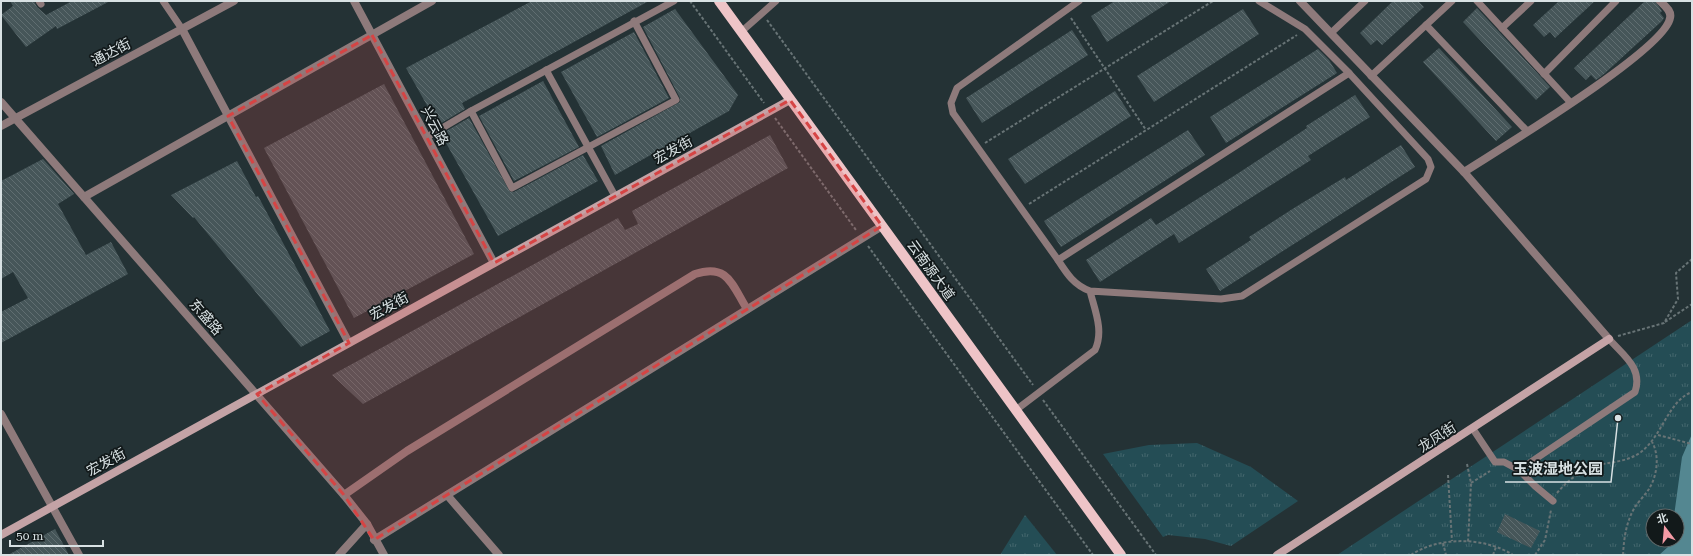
<svg xmlns="http://www.w3.org/2000/svg" width="1693" height="556" viewBox="0 0 1693 556" font-family="'Roboto Serif','Noto Sans SC',serif">
	<style>
		.park { fill: url(#park-tufts); fill-rule: evenodd }
		.water { fill: #548791 }
		.building { fill: url(#building-back-hatch) }
		.lines { fill: none; stroke-linecap: round; stroke-linejoin: round }
		.path { stroke: #687476; stroke-width: 2; stroke-dasharray: 3 2; stroke-linecap: butt }
		.lane { stroke: #8e7a7b; stroke-width: 7 }
		.street { stroke: #8e7a7b; stroke-width: 8 }
		.secondary { stroke: #c4a3a6; stroke-width: 8 }
		.primary { stroke: #eec4c7; stroke-width: 10 }
		.marked { fill: #d64444; fill-opacity: 0.2; stroke: #d64444; stroke-width: 3; stroke-dasharray: 8 5; stroke-linejoin: round }
		.labels { text-anchor: middle; stroke-width: 3.5; stroke-linejoin: round; paint-order: stroke }
		.street-label { font-size: 14px; fill: #d8e1e3; stroke: #12191a }
		.leader { fill: none; stroke: #d8e1e3; stroke-width: 1.5 }
		.callout-dot { fill: #d8e1e3; stroke: #12191a; stroke-width: 1.5 }
		.callout-label { font-size: 15px; text-anchor: middle; font-weight: bold; fill: #d8e1e3; stroke: #12191a; stroke-width: 3.5; stroke-linejoin: round; paint-order: stroke }
	</style>
	<defs>
		<pattern id="park-tufts" width="24" height="20" patternUnits="userSpaceOnUse"><rect width="24" height="20" fill="#244d55"/><path d="M3 7l-1-3M5 7V3M7 7l1-3M15 17l-1-3M17 17v-4M19 17l1-3" fill="none" stroke="#43666d"/></pattern>
		<pattern id="building-back-hatch" width="6" height="6" patternUnits="userSpaceOnUse"><rect width="6" height="6" fill="#465659"/><path d="M-1 5l2 2M0 0l6 6M5-1l2 2" fill="none" stroke="#606e71"/></pattern>
	</defs>
	<rect width="100%" height="100%" fill="#243235"/>
	<g class="park">
		<path d="M1692,320V555H1337ZM1653,516H1677V540H1653Z"/>
		<polygon points="1197,443 1251,467 1298,501 1231,546 1205,539 1168,535 1163,537 1103,454 1149,445"/>
		<polygon points="1025,515 1057,555 1000,555"/>
	</g>
	<polygon class="water" points="1692,434 1692,555 1659,555 1669,546 1670,540 1677,540 1677,516 1674,516 1682,457"/>
	<g class="building">
		<polygon points="10,1 34,1 37,7 46,15 72,1 110,1 57,29 56,26 26,47 1,15 13,6"/>
		<polygon points="532,1 649,1 462,103 465,109 438,125 406,68"/>
		<polygon points="1115,1 1171,1 1107,42 1091,16"/>
		<polygon points="1393,1 1418,1 1424,7 1382,45 1377,40 1371,45 1360,33"/>
		<polygon points="1559,1 1595,1 1555,38 1550,32 1544,37 1533,25"/>
		<polygon points="1645,1 1655,1 1662,11 1660,13 1664,18 1662,21 1604,74 1596,80 1591,75 1586,80 1574,68"/>
		<polygon points="1477,8 1550,87 1536,100 1463,22"/>
		<polygon points="675,9 738,95 729,111 615,175 601,146 680,102 680,98 643,27"/>
		<polygon points="1243,9 1259,34 1154,102 1137,76"/>
		<polygon points="1072,30 1088,55 982,123 966,98"/>
		<polygon points="634,32 669,98 597,137 561,72"/>
		<polygon points="1439,48 1512,127 1496,141 1423,62"/>
		<polygon points="1318,49 1329,60 1337,73 1226,143 1210,117"/>
		<polygon points="543,81 579,147 514,181 479,116"/>
		<polygon points="384,84 474,254 354,318 264,148"/>
		<polygon points="1115,91 1131,116 1025,184 1008,159"/>
		<polygon points="1355,95 1370,117 1308,156 1311,160 1179,243 1174,234 1100,282 1086,260 1151,218 1156,225 1237,174 1307,128 1306,126"/>
		<polygon points="469,118 510,192 514,192 583,155 598,181 498,236 441,134"/>
		<polygon points="1188,130 1205,155 1061,247 1044,221"/>
		<polygon points="770,135 788,168 363,404 332,375 618,218 625,230 638,224 632,211"/>
		<polygon points="1401,145 1415,167 1220,291 1206,269 1251,240 1249,237 1294,208 1345,177 1346,180"/>
		<polygon points="43,159 74,194 58,204 86,255 111,242 128,274 1,343 1,312 28,298 13,272 1,279 1,181"/>
		<polygon points="237,161 256,197 258,196 330,331 301,347 194,217 193,218 171,195"/>
		<polygon points="1505,514 1540,531 1531,548 1497,532"/>
		<polygon points="55,529 69,555 8,555"/>
	</g>
	<g class="lines">
		<g class="path">
			<polyline points="690,1 764,103"/>
			<polyline points="1071,18 1146,130"/>
			<polyline points="767,20 1033,385"/>
			<polyline points="775,118 856,230"/>
			<polyline points="985,143 1213,1"/>
			<polyline points="1029,204 1297,35"/>
			<polyline points="868,246 1093,555"/>
			<polyline points="1665,322 1692,304"/>
			<polyline points="1618,336 1664,323 1678,299 1676,273 1692,259"/>
			<polyline points="1043,400 1156,555"/>
			<polyline points="1658,435 1692,444"/>
			<polyline points="1467,464 1471,483 1468,542"/>
			<polyline points="1448,475 1452,541"/>
			<polyline points="1471,483 1490,471"/>
			<path d="M1557,493C1569,479 1584,467 1603,464C1616,462 1630,460 1641,452C1663,435 1668,401 1692,392"/>
			<polyline points="1443,543 1446,555"/>
			<path d="M1411,555C1439,536 1485,537 1513,555"/>
			<polyline points="1493,555 1496,547"/>
			<polyline points="1535,555 1545,540 1551,510"/>
			<path d="M1623,555C1624,538 1626,522 1635,507C1639,501 1645,495 1649,489C1657,476 1660,456 1652,442"/>
		</g>
		<g class="lane">
			<polyline points="39,1 41,4"/>
			<polyline points="163,1 182,29"/>
			<polyline points="1259,1 1305,29 1349,73"/>
			<polyline points="1477,1 1571,103"/>
			<polyline points="1426,25 1527,131"/>
			<polyline points="1502,28 1531,1"/>
			<polyline points="741,32 776,1"/>
			<polyline points="1331,33 1365,1"/>
			<polyline points="546,70 615,196"/>
			<polyline points="1544,74 1616,1"/>
			<polyline points="1371,76 1452,1"/>
			<polyline points="471,111 512,188 676,100 634,21"/>
			<polyline points="427,137 471,111 674,1"/>
			<polyline points="1058,260 953,113 951,103 957,88 1079,1"/>
			<path d="M1016,410L1095,350C1104,331 1095,311 1090,291C1074,285 1067,274 1058,260L1349,73L1428,159L1431,167L1426,179L1242,296L1221,299L1090,291"/>
			<path d="M1473,429L1495,462H1504L1519,470L1635,392C1643,368 1624,356 1609,339"/>
			<polyline points="1519,470 1535,486 1553,501"/>
		</g>
		<g class="street">
			<polyline points="354,1 494,263"/>
			<polyline points="1300,1 1464,172 1609,339"/>
			<polyline points="182,29 349,343"/>
			<polyline points="1,102 344,495 367,524 384,555"/>
			<polyline points="1,126 234,1"/>
			<path d="M1464,172C1498,150 1665,50 1670,18C1672,11 1665,6 1660,1"/>
			<polyline points="84,197 432,1"/>
			<polyline points="1,414 79,555"/>
			<path d="M344,495L407,451L695,274C728,263 732,285 747,309"/>
			<polyline points="447,495 499,555"/>
			<polyline points="374,540 882,226"/>
			<polyline points="339,555 367,524"/>
		</g>
		<g class="secondary">
			<polyline points="1,535 790,100"/>
			<polyline points="1277,555 1609,339"/>
		</g>
		<polyline class="primary" points="719,1 1121,555"/>
	</g>
	<path class="marked" d="M372,35L494,263L790,100L882,226L374,540L344,495L257,394L349,343L228,116Z"/>
	<g class="labels">
		<g class="street-label">
			<text transform="translate(111 52) rotate(-28)" y="5">通达街</text>
			<text transform="translate(435 126) rotate(62)" y="5">兴云路</text>
			<text transform="translate(673 150) rotate(-29)" y="5">宏发街</text>
			<text transform="translate(931 270) rotate(54)" y="5">云南源大道</text>
			<text transform="translate(389 306) rotate(-29)" y="5">宏发街</text>
			<text transform="translate(206 317) rotate(49)" y="5">东盛路</text>
			<text transform="translate(1437 437) rotate(-33)" y="5">龙凤街</text>
			<text transform="translate(106 462) rotate(-29)" y="5">宏发街</text>
		</g>
	</g>
	<path class="leader" d="M1618 418L1611 482H1505"/>
	<circle class="callout-dot" cx="1618" cy="418" r="4"/>
	<g class="callout-label">
		<text x="1558" y="474">玉波湿地公园</text>
	</g>
	<rect width="1693" height="556" fill="none" stroke="#d8e1e3" stroke-width="4"/>
	<g transform="translate(1665 528) rotate(344)"><circle r="19" fill="#12191a" stroke="#61696a"/>
	<path d="M0-3L7 15L0 10L-7 15Z" fill="#f49aa5"/>
	<text y="-6" font-size="11" font-weight="bold" text-anchor="middle" fill="#d8e1e3">北</text>
	</g>
	<path d="M10 540v6h93v-6" fill="none" stroke="#d8e1e3" stroke-width="2"/>
	<text x="16" y="540" font-size="12" fill="#d8e1e3" stroke="#12191a" stroke-width="3" paint-order="stroke">50 m</text>
</svg>
